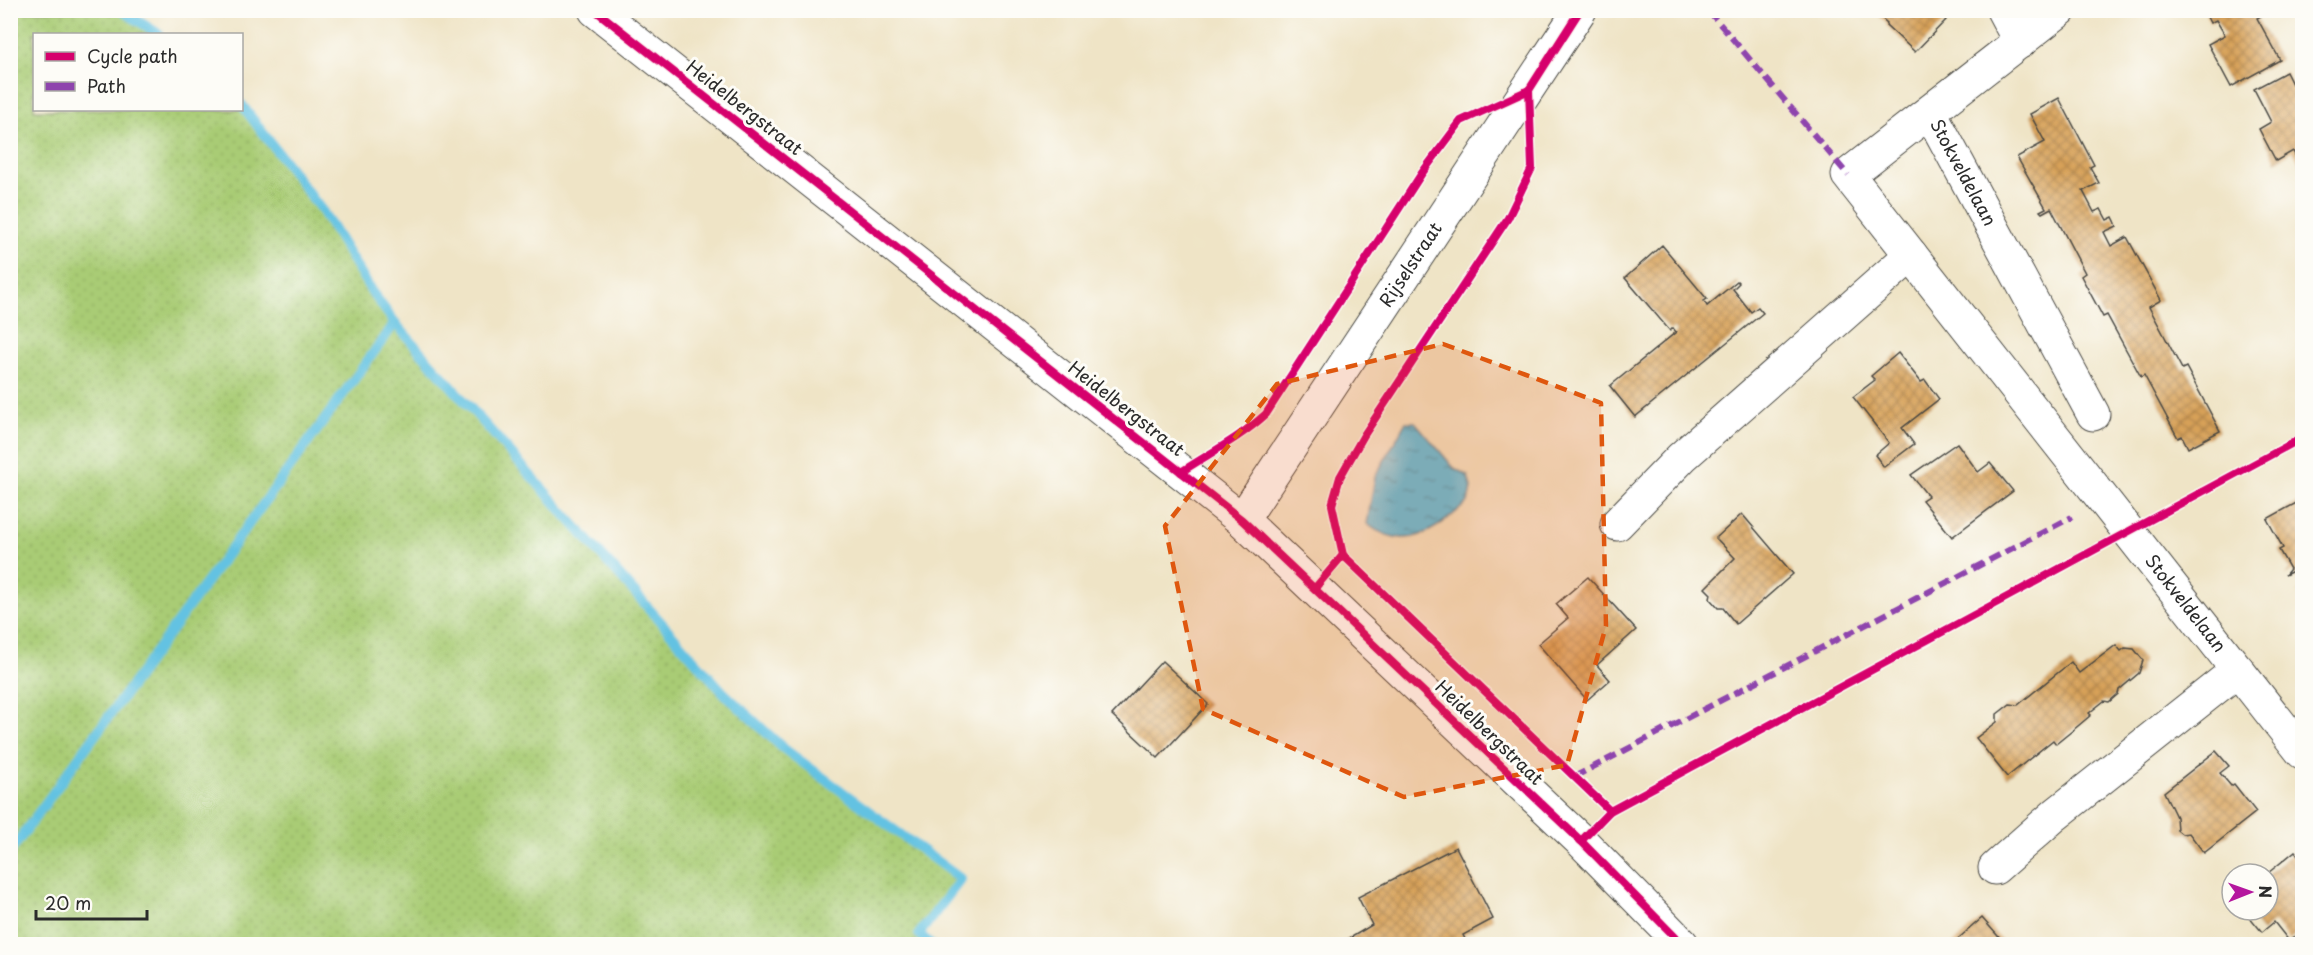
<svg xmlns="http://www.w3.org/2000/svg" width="2313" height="955" viewBox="0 0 2313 955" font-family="'Playpen Sans',sans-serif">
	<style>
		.grass { fill: url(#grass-dots); stroke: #6a7c50; stroke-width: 1.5 }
		.water { fill: url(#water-ripples); stroke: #477686; stroke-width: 1.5 }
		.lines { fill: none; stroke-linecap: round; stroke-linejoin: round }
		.stream { stroke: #63c2e2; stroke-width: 10 }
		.building { fill: url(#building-cross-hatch) }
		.minor-casing { stroke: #484742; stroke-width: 35 }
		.major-casing { stroke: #484742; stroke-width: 35 }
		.minor { stroke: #fff; stroke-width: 33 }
		.major { stroke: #fff; stroke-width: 33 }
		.quiet { stroke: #8e44ad; stroke-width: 6; stroke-dasharray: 12 6; stroke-linecap: butt }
		.cycleway-casing { stroke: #fdfcf7; stroke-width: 11 }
		.cycleway { stroke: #d6006c; stroke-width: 8 }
		.marked { fill: #df570e; fill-opacity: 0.2; stroke: #df570e; stroke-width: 4.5; stroke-dasharray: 12 8; stroke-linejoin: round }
		.labels { text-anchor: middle; stroke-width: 6; stroke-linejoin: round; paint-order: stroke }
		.street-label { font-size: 18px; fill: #2b2b2b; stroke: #fdfcf7 }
	</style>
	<defs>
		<pattern id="grass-dots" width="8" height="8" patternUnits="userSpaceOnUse" patternTransform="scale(1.5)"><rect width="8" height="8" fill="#a9cc75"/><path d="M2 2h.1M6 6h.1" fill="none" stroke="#92af65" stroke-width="1.8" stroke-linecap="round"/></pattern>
		<pattern id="water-ripples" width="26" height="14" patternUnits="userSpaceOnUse" patternTransform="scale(1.5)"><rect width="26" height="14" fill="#63c2e2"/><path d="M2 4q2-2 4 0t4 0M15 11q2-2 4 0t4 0" fill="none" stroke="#529eb7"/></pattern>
		<pattern id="building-cross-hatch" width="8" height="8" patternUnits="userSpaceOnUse" patternTransform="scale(1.5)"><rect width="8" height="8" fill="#d7a159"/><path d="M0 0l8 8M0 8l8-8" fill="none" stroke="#af834a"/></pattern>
	</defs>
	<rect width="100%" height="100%" fill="#fdfcf7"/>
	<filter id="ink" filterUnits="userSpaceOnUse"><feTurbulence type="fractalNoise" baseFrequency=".0167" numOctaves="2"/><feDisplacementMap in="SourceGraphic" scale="12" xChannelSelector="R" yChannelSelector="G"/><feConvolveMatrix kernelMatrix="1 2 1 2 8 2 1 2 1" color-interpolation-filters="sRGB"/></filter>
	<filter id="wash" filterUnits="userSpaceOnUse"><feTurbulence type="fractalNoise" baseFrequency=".008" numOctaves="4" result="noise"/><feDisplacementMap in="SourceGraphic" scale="24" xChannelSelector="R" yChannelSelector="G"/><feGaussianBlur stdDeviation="1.35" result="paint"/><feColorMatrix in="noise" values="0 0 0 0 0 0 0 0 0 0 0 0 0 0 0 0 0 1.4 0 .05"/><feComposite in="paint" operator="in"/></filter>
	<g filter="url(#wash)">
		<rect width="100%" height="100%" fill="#efe4c6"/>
		<polygon class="grass" points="10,11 121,11 159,34 34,34 34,110 242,110 242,105 323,212 372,292 395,323 724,693 783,748 961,879 919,933 931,944 11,944"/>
		<path class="water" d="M1406,422H1415L1454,468L1468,476L1471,488L1468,502C1436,529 1408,555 1367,524L1375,477Z"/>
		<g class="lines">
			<g class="stream">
				<polyline points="121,10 159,34"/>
				<polyline points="242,105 323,212 372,292 395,323 724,693 783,748 961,879 919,934 931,944"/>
				<polyline points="10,852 395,323"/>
			</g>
		</g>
		<g id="blocks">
			<g class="building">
				<polygon points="1881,10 1935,10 1946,20 1915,52 1886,25 1887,23 1877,14"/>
				<polygon points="2211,10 2258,10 2261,16 2257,18 2280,60 2231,87 2208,44 2225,35 2216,20 2210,23 2206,15"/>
				<polygon points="2286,72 2292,84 2296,82 2302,94 2302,169 2293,151 2276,161 2259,129 2271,122 2254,89"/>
				<polygon points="2059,98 2094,165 2090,167 2099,183 2083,191 2094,212 2101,209 2107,220 2113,217 2115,221 2117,226 2104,232 2111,246 2127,237 2161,300 2149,307 2182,369 2186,367 2220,431 2188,448 2182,436 2178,438 2144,375 2141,377 2107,315 2103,317 2081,276 2085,273 2051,208 2042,213 2040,211 2046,208 2017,157 2045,142 2030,114"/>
				<polygon points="1662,245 1707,299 1704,301 1707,306 1737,281 1739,283 1733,289 1751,312 1758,307 1763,313 1635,417 1610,386 1676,332 1673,328 1670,331 1625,278"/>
				<polygon points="1898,353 1921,382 1925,380 1939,399 1902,428 1914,444 1884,467 1875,455 1889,443 1853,397 1875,380 1871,376"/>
				<polygon points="1957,443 1978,472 1990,463 2013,491 1952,537 1922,500 1928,496 1911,475"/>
				<polygon points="2300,501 2302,507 2302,591 2297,593 2302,588 2293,571 2285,575 2290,569 2279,550 2283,548 2267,519"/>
				<polygon points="1742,514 1793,574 1736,624 1723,608 1718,608 1710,599 1711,594 1705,588 1735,558 1716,538"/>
				<polygon points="1588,577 1636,630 1597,665 1610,680 1587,700 1538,644 1568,618 1556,604"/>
				<polygon points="2116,645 2121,651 2125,648 2134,649 2143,660 2139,673 2119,690 2118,694 2109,702 2104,701 2089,713 2091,715 2072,731 2056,744 2053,740 2007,777 1976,738 1997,722 1997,714 2010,704 2018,705 2071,662 2079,673"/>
				<polygon points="1162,661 1208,704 1158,758 1112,715"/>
				<polygon points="2216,751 2229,766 2220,773 2231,786 2234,784 2256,812 2204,853 2189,833 2182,834 2177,830 2176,817 2164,792"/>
				<polygon points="1456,847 1493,919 1463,935 1466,941 1459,944 1340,944 1372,925 1358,897"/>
				<polygon points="2295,851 2302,860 2302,931 2289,941 2274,922 2262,932 2244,910 2268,910 2268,873"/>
				<polygon points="1982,918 2005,944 1952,944"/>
			</g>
		</g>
	</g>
	<g filter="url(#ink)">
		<use href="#blocks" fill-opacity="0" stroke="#484742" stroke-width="1.5"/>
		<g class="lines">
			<g class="minor-casing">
				<g id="minor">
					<polyline points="2003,10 2020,42"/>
					<path id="s1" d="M2060,10L1848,175L2302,752"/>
					<path id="s2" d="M1930,112L2093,414"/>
					<path id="s3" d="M1242,520L1580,10"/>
					<polyline points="1617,524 1682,457 1911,255"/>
					<polyline points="1995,868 2055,815 2238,670"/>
				</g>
			</g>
			<g class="major-casing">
				<polyline id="major" points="595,10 1242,520 1581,841 1682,944"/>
			</g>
			<use href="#minor" class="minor"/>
			<use href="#major" class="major"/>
			<g class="quiet">
				<polyline points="1708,10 1848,175"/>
				<polyline points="1574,777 2072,517"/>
			</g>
			<g class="cycleway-casing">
				<g id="cycleway">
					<polyline points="595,10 1242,520 1581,841 1682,944"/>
					<polyline points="1529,90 1580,10"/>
					<path d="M1181,472C1210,453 1241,437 1266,414L1422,173L1461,121L1529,90"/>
					<polyline points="1343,555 1332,505 1340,477 1364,435 1508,218 1532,168 1529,90"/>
					<polyline points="1315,588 1343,555 1610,811"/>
					<polyline points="1581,841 1610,811 2302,438"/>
				</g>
			</g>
			<use href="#cycleway" class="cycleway"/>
		</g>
	</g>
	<path class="marked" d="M1443,344L1601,403L1606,626L1567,765L1404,797L1203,709L1165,526L1277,384Z"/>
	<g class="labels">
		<g class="street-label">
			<text transform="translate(744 108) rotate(38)" y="6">Heidelbergstraat</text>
			<text dy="6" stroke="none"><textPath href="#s2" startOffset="69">Stokveldelaan</textPath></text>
			<text dy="6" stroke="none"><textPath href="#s3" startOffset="306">Rijselstraat</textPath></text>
			<text transform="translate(1126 409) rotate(38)" y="6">Heidelbergstraat</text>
			<text dy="6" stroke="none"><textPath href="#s1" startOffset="814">Stokveldelaan</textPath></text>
			<text transform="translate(1489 733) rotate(44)" y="6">Heidelbergstraat</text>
		</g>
	</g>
	<rect width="2313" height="955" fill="none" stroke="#fdfcf7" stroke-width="36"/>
	<rect x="33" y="33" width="210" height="78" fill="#fdfcf7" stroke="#a9a8a5" stroke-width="1.5"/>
	<rect x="45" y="52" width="30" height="9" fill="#d6006c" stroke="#a9a8a5" stroke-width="1.5"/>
	<text x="87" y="63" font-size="18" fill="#2b2b2b">Cycle path</text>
	<rect x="45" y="82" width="30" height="9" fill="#8e44ad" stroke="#a9a8a5" stroke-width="1.5"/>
	<text x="87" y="93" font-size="18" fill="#2b2b2b">Path</text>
	<g transform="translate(2250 892) rotate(89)"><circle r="28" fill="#fdfcf7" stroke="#a9a8a5" stroke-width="1.5"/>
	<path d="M0-4.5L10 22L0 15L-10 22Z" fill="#b5179e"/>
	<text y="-9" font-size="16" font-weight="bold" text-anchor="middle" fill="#2b2b2b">N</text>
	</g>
	<path d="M36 910v9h111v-9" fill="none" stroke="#2b2b2b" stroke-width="3"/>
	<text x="45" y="910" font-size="18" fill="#2b2b2b" stroke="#fdfcf7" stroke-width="4.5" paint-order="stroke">20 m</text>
</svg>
